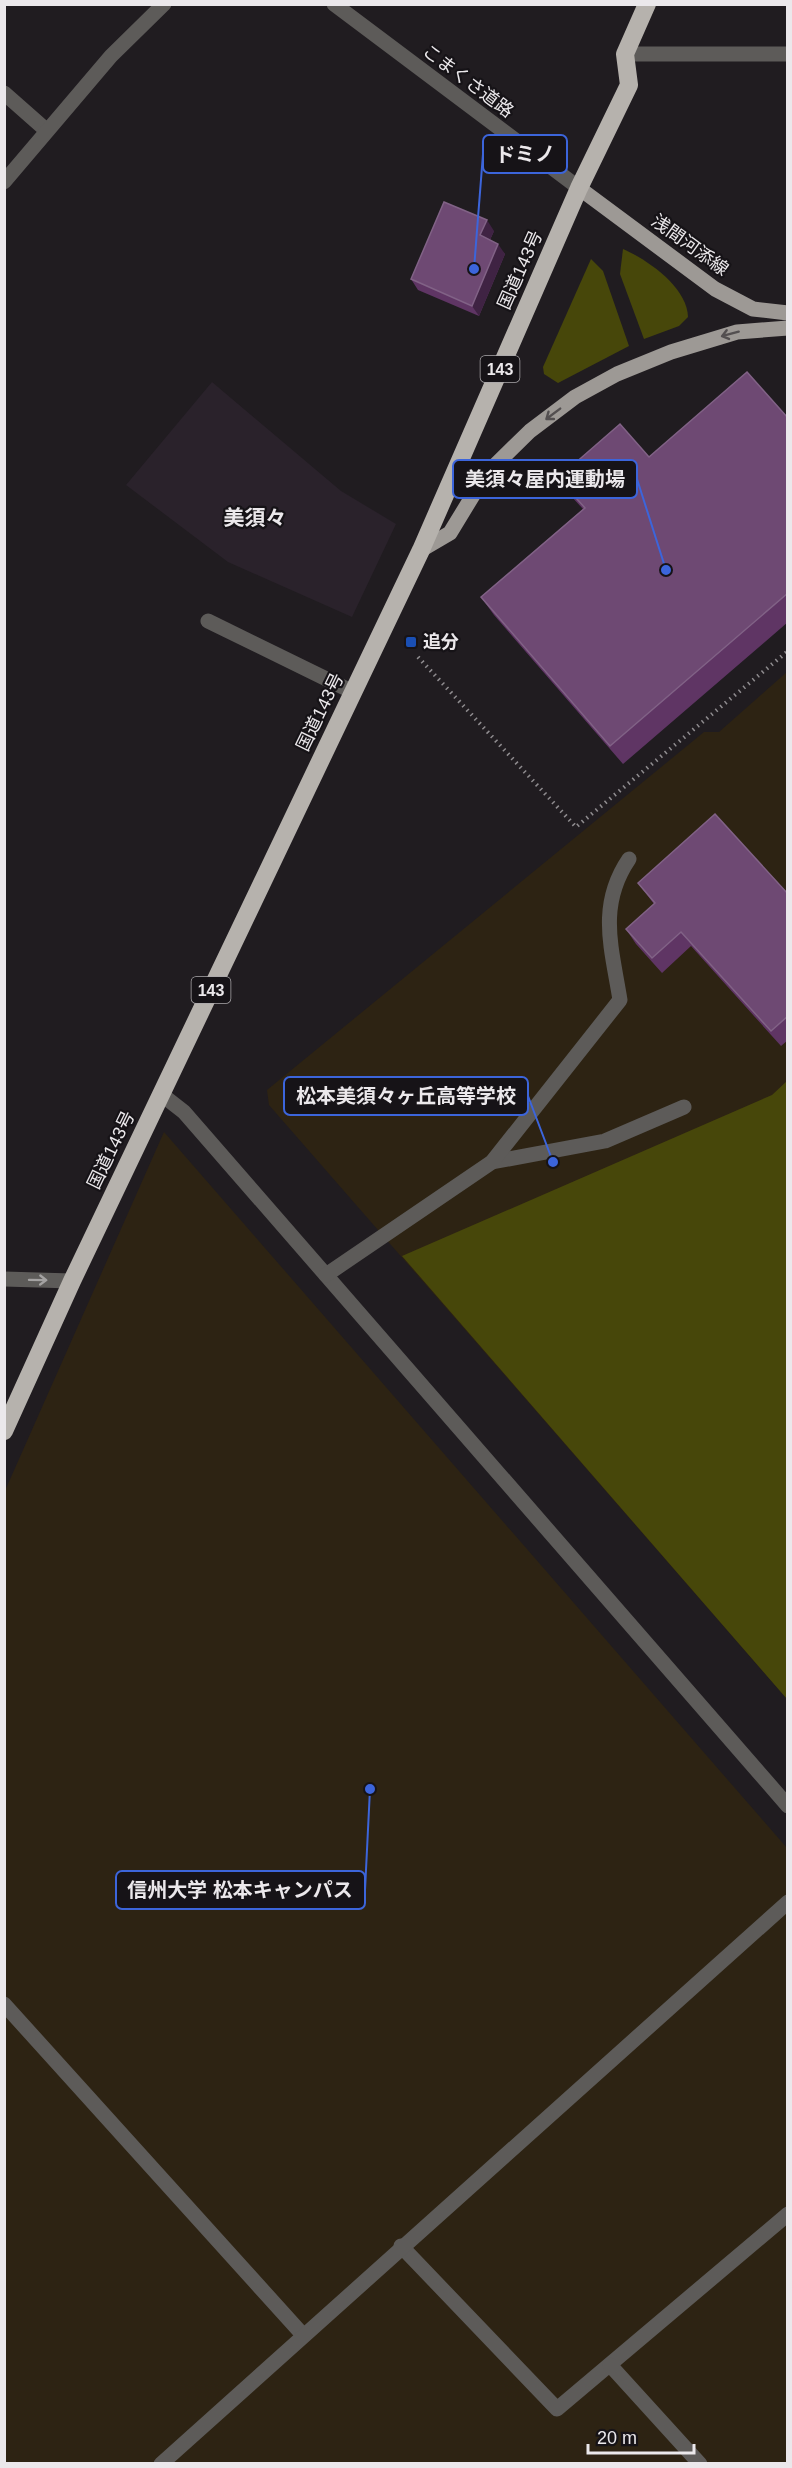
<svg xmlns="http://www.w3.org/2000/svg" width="792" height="2468" viewBox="0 0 792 2468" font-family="Helvetica,'Noto Sans JP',sans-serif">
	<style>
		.built { fill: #2a222b }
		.education { fill: #2d2313 }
		.green { fill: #47470a }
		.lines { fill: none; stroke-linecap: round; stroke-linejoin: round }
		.path { stroke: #8f8c8f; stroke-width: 4; stroke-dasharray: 1.5 4.5; stroke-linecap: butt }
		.minor { stroke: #5d5b59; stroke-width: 15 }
		.major { stroke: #9d9995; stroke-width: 15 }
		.highway { stroke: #b6b2ad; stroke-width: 18 }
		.wall { fill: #5f3564 }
		.shaded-wall { fill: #3f2343 }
		.building { fill: #6e4973; stroke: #816286; stroke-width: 1.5 }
		.oneway { stroke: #534f50 }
		.oneway2 { stroke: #a4a2a2 }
		.transit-dot { fill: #1a4fb4; stroke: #161317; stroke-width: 2 }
		.labels { text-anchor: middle; stroke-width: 4.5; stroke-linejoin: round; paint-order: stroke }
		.shield { fill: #161317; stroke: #aba8ab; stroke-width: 1.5 }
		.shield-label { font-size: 16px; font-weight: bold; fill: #ebe8eb }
		.street-label { font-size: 18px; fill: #ebe8eb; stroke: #161317 }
		.poi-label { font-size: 18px; font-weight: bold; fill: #ebe8eb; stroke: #161317; text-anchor: start }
		.quarter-label { font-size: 21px; font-weight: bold; fill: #ebe8eb; stroke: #161317 }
		.leader { fill: none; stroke: #3c65db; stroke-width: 2 }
		.callout-dot { fill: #3c65db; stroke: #161317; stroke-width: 2 }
		.callout { fill: #161317; stroke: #3c65db; stroke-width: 2 }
		.callout-label { font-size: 20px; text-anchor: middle; font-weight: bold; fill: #ebe8eb }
	</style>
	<rect width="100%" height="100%" fill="#201c20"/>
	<polygon class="built" points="212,382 341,491 396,524 352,617 228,562 126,485"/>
	<g class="education">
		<polygon points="787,672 787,1699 269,1105 267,1090 704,732 719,732"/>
		<polygon points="164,1132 787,1848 787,2463 5,2463 4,1493"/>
	</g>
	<g class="green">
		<path d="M623,249C648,260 687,287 688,317L679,326L644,339L620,274Z"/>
		<polygon points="591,259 603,271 629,346 558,383 544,374 543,367"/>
		<polygon points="787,1081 787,1699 402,1256 772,1095"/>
	</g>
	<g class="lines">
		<polyline class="path" points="418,657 576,827 788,651"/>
		<g class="minor">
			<polyline points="334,4 579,188"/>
			<polyline points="625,54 788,54"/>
			<polyline points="4,93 46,130"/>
			<polyline points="4,182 111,56 164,4"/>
			<polyline points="208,621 353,692"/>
			<polyline points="161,1094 184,1112 788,1806"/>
			<polyline points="492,1162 605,1141 684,1107"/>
			<path d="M326,1275L492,1162L620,1000C612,949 597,906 629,859"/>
			<polyline points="4,1279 72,1281"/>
			<polyline points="4,2004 303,2335"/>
			<polyline points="401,2246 557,2409 788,2214"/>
			<polyline points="610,2365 700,2464"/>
			<polyline points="161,2464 788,1902"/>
		</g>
		<g class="major">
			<polyline points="579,188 715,289 753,309 788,313"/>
			<polyline points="421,550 450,533 486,474 530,431 575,397 617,374 671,352 737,332 788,328"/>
		</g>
		<polyline class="highway" points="4,1431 72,1281 421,550 579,188 629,85 625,54 647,4"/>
	</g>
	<g class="wall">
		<polygon points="494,231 490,240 505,254 479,316 418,290 411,279"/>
		<polygon points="788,418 788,622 623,764 494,615 481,597 583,509 571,496 558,478 649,457"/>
		<polygon points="638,883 788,894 788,1040 781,1046 691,946 662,973 636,944 626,929 654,904"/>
	</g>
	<g class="shaded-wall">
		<polygon points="487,220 494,231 487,246 480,235"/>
		<polygon points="498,244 505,254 479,316 472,306"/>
	</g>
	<g class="building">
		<polygon points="444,202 487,220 480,235 498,244 472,306 411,279"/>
		<polygon points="747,372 788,418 788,593 610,746 481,597 585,508 558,478 620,424 649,457"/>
		<polygon points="715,814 788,894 788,1016 771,1031 681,932 652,958 626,929 655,903 638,883"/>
	</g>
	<defs><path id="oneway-shaft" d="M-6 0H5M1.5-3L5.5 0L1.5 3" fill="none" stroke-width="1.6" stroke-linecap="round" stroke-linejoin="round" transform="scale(1.5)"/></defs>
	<g class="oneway">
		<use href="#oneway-shaft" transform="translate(730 334) rotate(165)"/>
		<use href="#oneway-shaft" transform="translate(553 414) rotate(143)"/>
	</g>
	<use class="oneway2" href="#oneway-shaft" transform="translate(38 1280) rotate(1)"/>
	<rect class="transit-dot" x="405" y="636" width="12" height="12" rx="3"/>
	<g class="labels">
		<g class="shield">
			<rect x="480.5" y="356" width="39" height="26" rx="4.5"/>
			<rect x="191.5" y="977" width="39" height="26" rx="4.5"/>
		</g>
		<g class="shield-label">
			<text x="500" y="375">143</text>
			<text x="211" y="996">143</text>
		</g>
		<g class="street-label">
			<text transform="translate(468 81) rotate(37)" y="6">こまくさ道路</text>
			<text transform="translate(690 245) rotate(36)" y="6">浅間河添線</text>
			<text transform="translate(520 270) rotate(-66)" y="6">国道143号</text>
			<text transform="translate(320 712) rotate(-64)" y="6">国道143号</text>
			<text transform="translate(111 1150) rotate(-64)" y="6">国道143号</text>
		</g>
		<g class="poi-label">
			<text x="423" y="648">追分</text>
		</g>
		<g class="quarter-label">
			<text x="255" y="525">美須々</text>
		</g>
	</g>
	<path class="leader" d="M474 269L483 154M666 570L637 479M553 1162L528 1096M370 1789L365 1890"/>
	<g class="callout-dot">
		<circle cx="474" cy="269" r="6"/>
		<circle cx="666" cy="570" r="6"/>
		<circle cx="553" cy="1162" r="6"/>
		<circle cx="370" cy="1789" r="6"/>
	</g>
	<g class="callout">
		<rect x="483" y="135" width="84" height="38" rx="6"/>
		<rect x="453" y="460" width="184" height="38" rx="6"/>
		<rect x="284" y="1077" width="244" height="38" rx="6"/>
		<rect x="116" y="1871" width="249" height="38" rx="6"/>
	</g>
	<g class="callout-label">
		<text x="525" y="161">ドミノ</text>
		<text x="545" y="486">美須々屋内運動場</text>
		<text x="406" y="1103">松本美須々ヶ丘高等学校</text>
		<text x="240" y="1897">信州大学 松本キャンパス</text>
	</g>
	<rect width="792" height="2468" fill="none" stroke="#ebe8eb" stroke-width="12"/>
	<path d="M588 2444v9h106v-9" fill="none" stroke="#ebe8eb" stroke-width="3"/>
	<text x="597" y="2444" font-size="18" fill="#ebe8eb" stroke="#161317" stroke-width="4.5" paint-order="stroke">20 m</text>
</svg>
